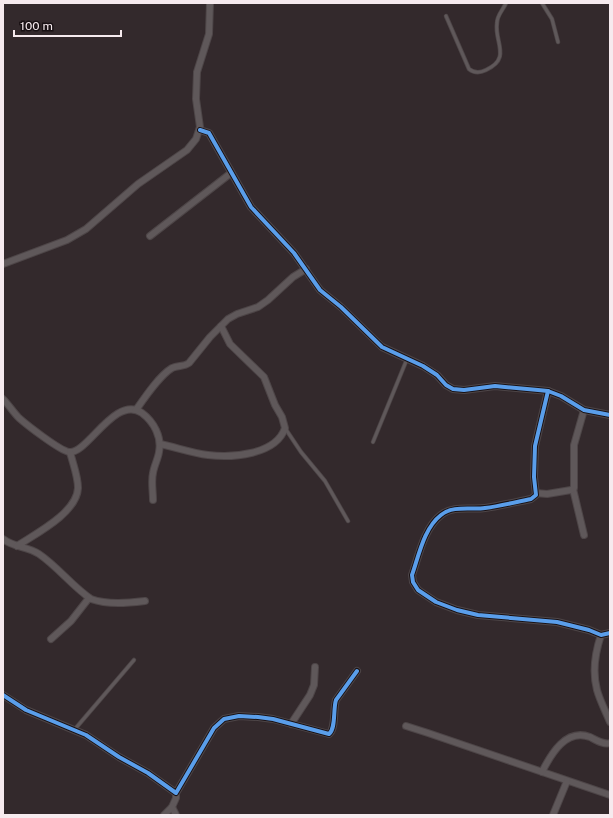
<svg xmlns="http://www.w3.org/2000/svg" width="613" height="818" viewBox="0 0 613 818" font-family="'Public Sans',sans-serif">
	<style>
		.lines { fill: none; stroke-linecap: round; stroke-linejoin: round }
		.lane-casing { stroke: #4e4648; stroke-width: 4.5 }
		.street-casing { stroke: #4e4648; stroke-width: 8 }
		.lane { stroke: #5f585a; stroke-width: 3 }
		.street { stroke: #5f585a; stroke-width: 6 }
		.cycleway-casing { stroke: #191114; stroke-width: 6 }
		.cycleway { stroke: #5a9eea; stroke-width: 4 }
	</style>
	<rect width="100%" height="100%" fill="#33292c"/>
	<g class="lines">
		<g class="lane-casing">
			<g id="lane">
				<polyline points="542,3 552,19 558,42"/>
				<path d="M446,16L469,69C474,73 480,73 486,70C512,58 494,42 497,23C497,15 503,10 506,3"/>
				<polyline points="285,428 301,452 325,481 348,521"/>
				<polyline points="373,442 407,359"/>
				<polyline points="75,729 134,660"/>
			</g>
		</g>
		<g class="street-casing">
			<g id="street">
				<polyline points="200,130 209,133 251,207 294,253 320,290 341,307 382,347 423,366 437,375 446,385 453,389 464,390 495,386 538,390 548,391 561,396 584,410 610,415"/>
				<polyline points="150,236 231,173"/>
				<polyline points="3,264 67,240 86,229 138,184 187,150 196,139 200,127 196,99 197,72 209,34 210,3"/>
				<path d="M548,391L535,446L534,477L536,495L531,499C516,502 500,506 485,508C471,510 453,505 441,515C424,528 419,555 412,575L413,582L418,590L436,602L457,610L478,615L557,622L589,630L601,635L610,633"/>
				<path d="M3,399C9,405 13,412 19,418C27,425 59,450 69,452C87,455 115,394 142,413C154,422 162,437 159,452C158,459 154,466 153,473C151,481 153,491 153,500"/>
				<path d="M136,410C145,397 159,376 172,368C178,365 184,367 189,363L210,337L228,319L237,314L258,307L268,300L293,277L306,269"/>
				<path d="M160,444C175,447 192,453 208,455C232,458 276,455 285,428L282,417L275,405L264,377L230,344L221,326"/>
				<polyline points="573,489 584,535"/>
				<polyline points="536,493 547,494 571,490 574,488 574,445 584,410"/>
				<path d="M3,539C15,548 27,546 39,554C58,567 72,586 91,599C108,605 128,603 145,601"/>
				<path d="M17,546C35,534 77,513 78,488C78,476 73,464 70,452"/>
				<path d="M601,635C595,653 592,671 597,690C600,701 606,712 610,722"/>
				<polyline points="51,639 71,621 89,598"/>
				<path d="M3,695L26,710L86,735L119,757L148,773L176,793L214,728L224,719L239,716L258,717L273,719L329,734C336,729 333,709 336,700L357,671"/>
				<polyline points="291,724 310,695 314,685 315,667"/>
				<polyline points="406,726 428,733 610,795"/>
				<path d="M542,772C551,754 566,728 590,737C596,740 604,745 610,743"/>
				<polyline points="176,793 176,798 172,807 176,815"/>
				<polyline points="164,815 172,807"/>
				<polyline points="553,815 567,781"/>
			</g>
		</g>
		<use href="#lane" class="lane"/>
		<use href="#street" class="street"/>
		<g class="cycleway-casing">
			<g id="cycleway">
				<polyline points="200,130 209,133 251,207 294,253 320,290 341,307 382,347 423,366 437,375 446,385 453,389 464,390 495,386 538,390 548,391 561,396 584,410 610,415"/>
				<path d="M548,391L535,446L534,477L536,495L531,499C516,502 500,506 485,508C471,510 453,505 441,515C424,528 419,555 412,575L413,582L418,590L436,602L457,610L478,615L557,622L589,630L601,635L610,633"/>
				<path d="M3,695L26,710L86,735L119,757L148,773L176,793L214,728L224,719L239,716L258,717L273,719L329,734C336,729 333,709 336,700L357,671"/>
			</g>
		</g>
		<use href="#cycleway" class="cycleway"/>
	</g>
	<rect width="613" height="818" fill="none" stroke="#f6eaee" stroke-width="8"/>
	<path d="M14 30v6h107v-6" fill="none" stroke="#f6eaee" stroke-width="2"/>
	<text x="20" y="30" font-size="12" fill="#f6eaee" stroke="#191114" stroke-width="3" paint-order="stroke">100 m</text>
</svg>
